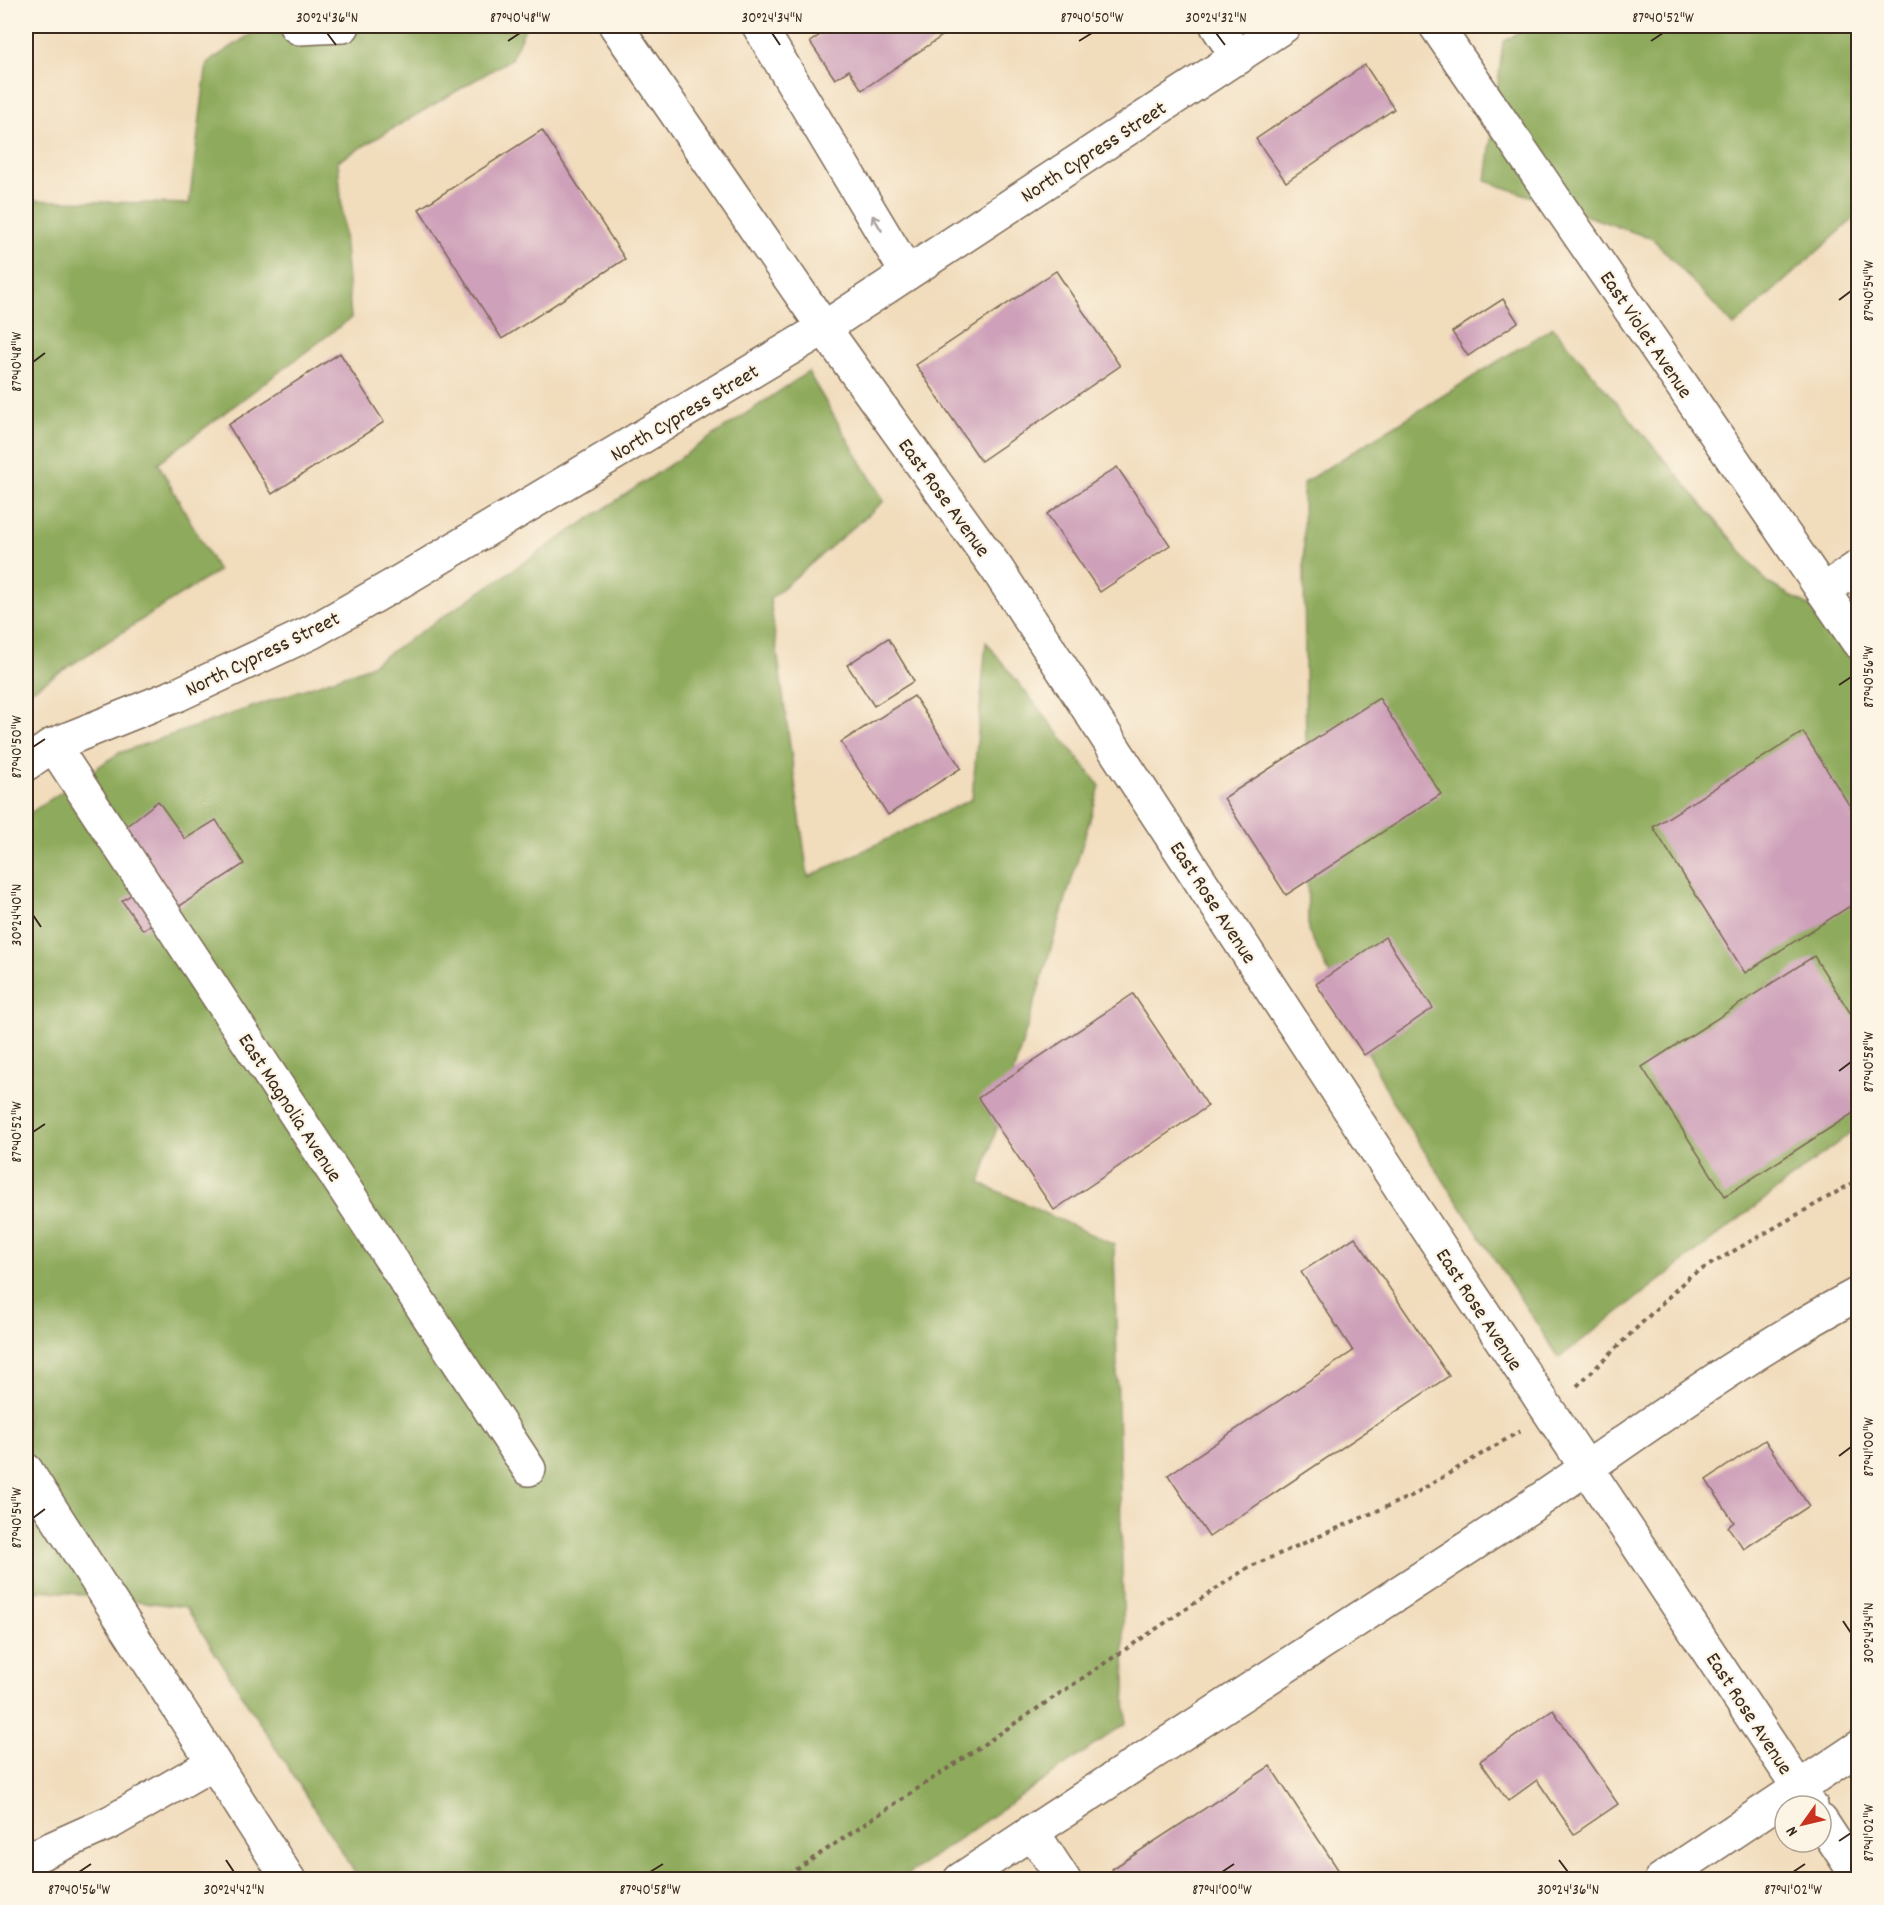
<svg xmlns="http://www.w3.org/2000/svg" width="1884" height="1905" viewBox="0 0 1884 1905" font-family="Dekko,sans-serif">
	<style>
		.forest { fill: #8eaa5c; stroke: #646a3d; stroke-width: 1.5 }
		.building { fill: #cea0b9 }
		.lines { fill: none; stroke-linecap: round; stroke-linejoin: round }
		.minor-casing { stroke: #7b6855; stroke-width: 36 }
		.major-casing { stroke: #7b6855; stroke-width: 36 }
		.path { stroke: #7b6855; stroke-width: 4; stroke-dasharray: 4.5 4.5; stroke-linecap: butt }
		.minor { stroke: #fff; stroke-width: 33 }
		.major { stroke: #fff; stroke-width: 33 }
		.oneway { stroke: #a79f9a }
		.ticks { fill: none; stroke: #3b2a1e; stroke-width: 2 }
		.labels { text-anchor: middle; stroke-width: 4.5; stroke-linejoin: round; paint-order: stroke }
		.street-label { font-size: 21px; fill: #3b2a1e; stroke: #fcf5e5 }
		.neatline { fill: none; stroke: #3b2a1e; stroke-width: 2 }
		.ticks-label { font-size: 15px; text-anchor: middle; fill: #3b2a1e }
	</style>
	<rect width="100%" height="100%" fill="#fcf5e5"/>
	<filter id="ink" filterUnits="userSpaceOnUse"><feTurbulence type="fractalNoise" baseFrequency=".0167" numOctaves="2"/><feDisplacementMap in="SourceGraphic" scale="12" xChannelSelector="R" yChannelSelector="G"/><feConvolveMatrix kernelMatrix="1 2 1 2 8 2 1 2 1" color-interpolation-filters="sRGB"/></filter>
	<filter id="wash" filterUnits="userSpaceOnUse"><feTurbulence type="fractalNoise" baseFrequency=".008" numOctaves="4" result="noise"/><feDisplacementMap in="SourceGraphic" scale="24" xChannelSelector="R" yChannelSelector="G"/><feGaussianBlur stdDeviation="1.35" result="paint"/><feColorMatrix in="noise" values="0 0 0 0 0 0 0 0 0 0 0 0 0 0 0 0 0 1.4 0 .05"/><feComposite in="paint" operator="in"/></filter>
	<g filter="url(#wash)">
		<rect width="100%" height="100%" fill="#f1dcbc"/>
		<g class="forest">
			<polygon points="263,26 526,26 511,59 338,161 351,318 158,463 218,571 26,694 26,200 189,204 207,63"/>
			<polygon points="1530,26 1856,26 1858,29 1858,215 1734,326 1653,239 1486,181 1503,42"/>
			<polygon points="1553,327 1768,583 1858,634 1858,1127 1559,1358 1393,1103 1308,930 1303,483"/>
			<polygon points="808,372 884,501 770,599 808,877 972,799 986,642 1100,786 980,1183 1114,1245 1126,1723 901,1879 359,1879 186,1607 43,1590 26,1597 26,816 119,753 368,667"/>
		</g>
		<g id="blocks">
			<g class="building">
				<polygon points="819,26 957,26 862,90 849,70 835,79 810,42 824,32"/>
				<polygon points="1365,65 1394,109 1286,182 1256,139"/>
				<polygon points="542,130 625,259 502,339 419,209"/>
				<polygon points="1056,271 1120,366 981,461 916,365"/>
				<polygon points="1503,299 1518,322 1468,356 1452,332"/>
				<polygon points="340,353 384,422 272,494 228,425"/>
				<polygon points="1117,467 1170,545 1100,592 1047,514"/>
				<polygon points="888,638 914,681 874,706 847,665"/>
				<polygon points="914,696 961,768 888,815 841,742"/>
				<polygon points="1379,698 1441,794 1286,895 1224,798"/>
				<polygon points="1803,732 1858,819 1858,901 1745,973 1653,827"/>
				<polygon points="158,801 185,839 216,820 244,864 143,930 122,901 142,887 109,840"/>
				<polygon points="1385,937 1433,1008 1364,1055 1316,984"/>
				<polygon points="1814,956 1858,1025 1858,1110 1725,1196 1642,1067"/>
				<polygon points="1133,994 1208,1106 1054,1210 978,1098"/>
				<polygon points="1355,1237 1449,1376 1209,1537 1168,1475 1353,1351 1301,1272"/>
				<polygon points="1765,1440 1809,1506 1744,1549 1728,1527 1734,1522 1706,1480"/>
				<polygon points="1553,1710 1618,1804 1574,1834 1537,1780 1508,1801 1480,1761"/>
				<polygon points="1270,1766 1345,1880 1119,1880 1112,1869"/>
			</g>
		</g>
	</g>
	<g filter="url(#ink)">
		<use href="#blocks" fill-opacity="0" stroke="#7b6855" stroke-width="1.5"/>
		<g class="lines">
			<g class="minor-casing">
				<g id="minor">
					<polyline points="296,26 299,28 343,26"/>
					<polyline points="616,26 824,328 997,569 1406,1196 1811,1806"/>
					<polyline points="759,26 907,273"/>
					<polyline points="1217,26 1238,58"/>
					<polyline points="1436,26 1858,642"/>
					<polyline points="1823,591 1858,567"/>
					<polyline points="53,745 529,1469"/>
					<polyline points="26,764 53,745 177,695 312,632 401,581 824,328 1284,26"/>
					<polyline points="26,1470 289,1880"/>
					<polyline points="1821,1821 1858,1877"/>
					<polyline points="1032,1831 1064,1880"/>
					<polyline points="26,1860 111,1822 213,1763"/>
					<path d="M960,1880C1136,1762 1315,1648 1492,1532C1614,1452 1730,1362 1858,1294"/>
				</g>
			</g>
			<g class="major-casing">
				<polyline id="major" points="1661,1880 1858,1748"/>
			</g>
			<g class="path">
				<polyline points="1577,1386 1690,1276 1858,1180"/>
				<polyline points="781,1880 1247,1568 1411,1496 1520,1431"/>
			</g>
			<use href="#minor" class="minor"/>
			<use href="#major" class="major"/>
		</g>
		<defs><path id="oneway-shaft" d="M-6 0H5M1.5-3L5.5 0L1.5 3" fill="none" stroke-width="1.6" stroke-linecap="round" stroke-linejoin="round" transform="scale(1.5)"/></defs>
		<use class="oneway" href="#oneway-shaft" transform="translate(877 223) rotate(-121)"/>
	</g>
	<path class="ticks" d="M327,33L336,45M772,33L780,45M1216,33L1225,45M508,41L520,33M1079,41L1092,33M1651,41L1663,33M1839,300L1851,291M33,362L45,353M1839,685L1851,677M33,747L45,739M33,915L41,927M1839,1071L1851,1062M33,1132L45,1124M1839,1456L1851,1447M33,1518L45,1509M1843,1621L1851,1633M1839,1841L1851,1833M226,1860L234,1872M1559,1860L1568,1872M79,1872L91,1864M650,1872L663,1864M1222,1872L1234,1864M1793,1872L1805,1864"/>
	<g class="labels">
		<g class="street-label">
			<text transform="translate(1093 151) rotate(-33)" y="7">North Cypress Street</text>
			<text transform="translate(1647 334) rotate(56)" y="7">East Violet Avenue</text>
			<text transform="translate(684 412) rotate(-31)" y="7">North Cypress Street</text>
			<text transform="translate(945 497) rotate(54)" y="7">East Rose Avenue</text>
			<text transform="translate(262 653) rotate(-26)" y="7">North Cypress Street</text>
			<text transform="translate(1214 902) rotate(57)" y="7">East Rose Avenue</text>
			<text transform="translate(291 1107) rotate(57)" y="7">East Magnolia Avenue</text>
			<text transform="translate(1480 1309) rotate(57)" y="7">East Rose Avenue</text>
			<text transform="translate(1750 1713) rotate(57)" y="7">East Rose Avenue</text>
		</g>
	</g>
	<rect width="1884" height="1905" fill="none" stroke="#fcf5e5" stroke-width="66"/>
	<g transform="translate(1803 1824) rotate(236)"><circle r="28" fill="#fcf5e5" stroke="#afa495" stroke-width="1.5"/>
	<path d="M0-4.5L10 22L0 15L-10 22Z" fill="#c8321e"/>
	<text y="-9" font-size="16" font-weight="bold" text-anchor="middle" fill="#3b2a1e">N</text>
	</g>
	<rect x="33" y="33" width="1818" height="1839" class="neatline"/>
	<g class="ticks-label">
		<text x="327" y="22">30°24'36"N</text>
		<text x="520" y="22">87°40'48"W</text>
		<text x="772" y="22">30°24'34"N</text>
		<text x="1092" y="22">87°40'50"W</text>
		<text x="1216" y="22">30°24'32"N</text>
		<text x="1663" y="22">87°40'52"W</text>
		<text transform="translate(1868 291) rotate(-90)" y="5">87°40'54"W</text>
		<text transform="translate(16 362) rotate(-90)" y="5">87°40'48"W</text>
		<text transform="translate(1868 677) rotate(-90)" y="5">87°40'56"W</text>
		<text transform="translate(16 747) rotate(-90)" y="5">87°40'50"W</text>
		<text transform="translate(16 915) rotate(-90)" y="5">30°24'40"N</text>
		<text transform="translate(1868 1062) rotate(-90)" y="5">87°40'58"W</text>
		<text transform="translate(16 1132) rotate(-90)" y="5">87°40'52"W</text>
		<text transform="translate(1868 1447) rotate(-90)" y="5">87°41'00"W</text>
		<text transform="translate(16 1518) rotate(-90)" y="5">87°40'54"W</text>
		<text transform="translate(1868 1633) rotate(-90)" y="5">30°24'34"N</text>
		<text transform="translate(1868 1833) rotate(-90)" y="5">87°41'02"W</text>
		<text x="79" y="1894">87°40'56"W</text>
		<text x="234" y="1894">30°24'42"N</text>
		<text x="650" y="1894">87°40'58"W</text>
		<text x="1222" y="1894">87°41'00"W</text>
		<text x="1568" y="1894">30°24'36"N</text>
		<text x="1793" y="1894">87°41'02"W</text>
	</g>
</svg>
